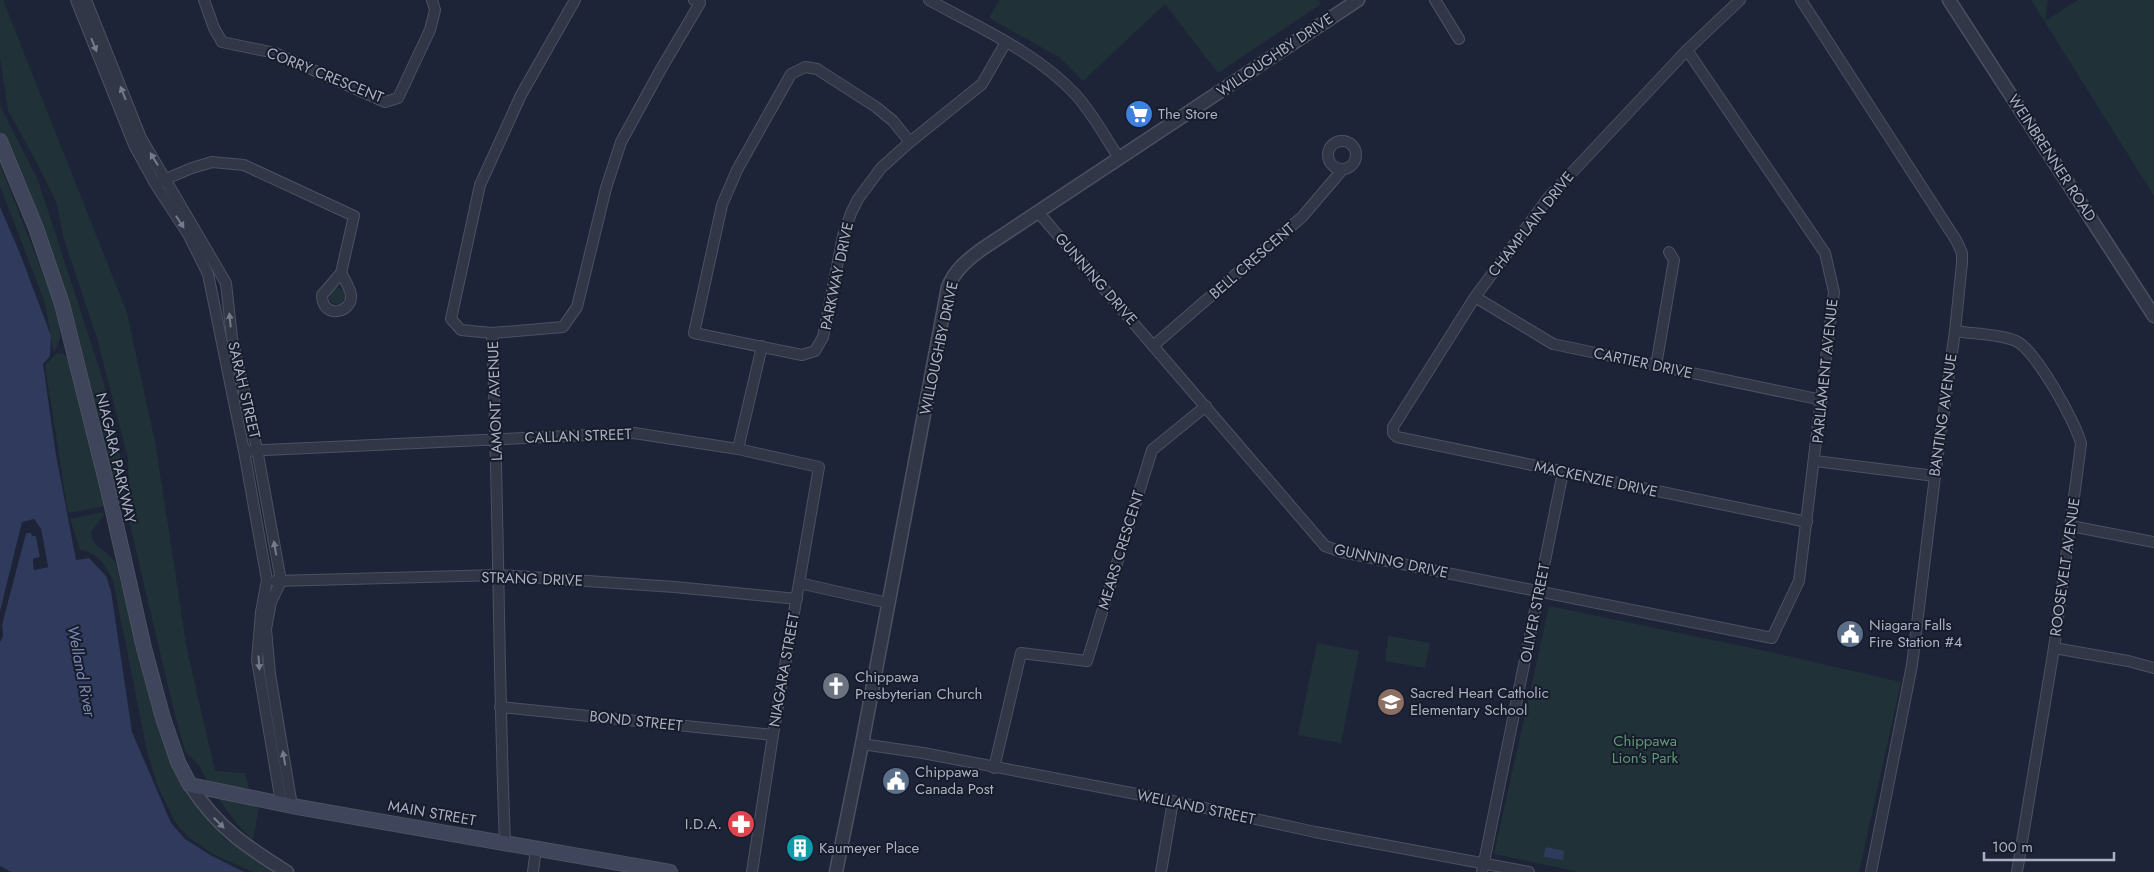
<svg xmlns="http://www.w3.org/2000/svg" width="2154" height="872" viewBox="0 0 2154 872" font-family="Jost,sans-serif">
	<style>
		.green { fill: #203138 }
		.water { fill: #2f3a5d }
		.pier { fill: #1e2437; fill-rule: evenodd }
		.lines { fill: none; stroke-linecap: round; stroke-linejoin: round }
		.minor-casing { stroke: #4c5162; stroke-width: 12 }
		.tertiary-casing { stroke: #4c5162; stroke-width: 15 }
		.secondary-casing { stroke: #4c5162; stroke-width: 16 }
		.minor { stroke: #323747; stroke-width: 10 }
		.tertiary { stroke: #323747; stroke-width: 12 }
		.secondary { stroke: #3f455a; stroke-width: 14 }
		.oneway { fill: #757a8c }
		.labels { text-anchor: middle; stroke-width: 4; stroke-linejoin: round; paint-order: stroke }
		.street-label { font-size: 15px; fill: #abb0c4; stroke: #171c2b }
		.poi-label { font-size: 15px; fill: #abb0c4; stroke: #171c2b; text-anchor: start }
		.park-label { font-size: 15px; fill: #639578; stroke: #171c2b }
		.water-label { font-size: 16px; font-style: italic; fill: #7a88b3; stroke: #171c2b }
	</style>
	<rect width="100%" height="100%" fill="#1e2437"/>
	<g class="green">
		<polygon points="0,0 3,0 127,313 156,447 187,650 215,771 245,773 249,789 210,786 199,765 185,751 172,703 129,521 128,458 97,338 63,236 57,204 38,165 8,110 0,57"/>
		<polygon points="999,0 1318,0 1321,4 1218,73 1165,4 1083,81 1059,57 989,18"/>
		<polygon points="2031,0 2048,0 2045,21 2078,0 2154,0 2154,196"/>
		<polygon points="0,106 38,180 103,380 118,440 125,492 123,501 118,504 78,340 24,186 0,132"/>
		<polygon points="0,164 58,313 60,338 54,353 45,303 0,186"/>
		<circle cx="337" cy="296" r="8"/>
		<polygon points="62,353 69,359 105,506 68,513 45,365 56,354"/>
		<path d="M103,512L104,515L91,532C92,549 108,549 116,564L142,668L172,766L188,794L225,839L274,872H252L213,854L188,837L175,822L157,785L147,751L113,580C104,564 98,552 80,550L70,519Z"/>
		<polygon points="1549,606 1766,651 1901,682 1859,872 1579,872 1494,854"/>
		<polygon points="1388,636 1430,643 1425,668 1385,661"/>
		<polygon points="1317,643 1359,651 1341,743 1298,735"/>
		<circle cx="1388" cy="695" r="7"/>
		<polygon points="218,798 259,807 253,840 238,825"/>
	</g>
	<g class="water">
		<polygon points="0,207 19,251 51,336 50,356 43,364 56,455 76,560 89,558 106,576 111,591 132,732 171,823 185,839 212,856 244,872 11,872 0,866 0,642 3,636 2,624 26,533 31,533 36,536 40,557 33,559 34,570 48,567 41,529 34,519 22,523 0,612"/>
		<polygon points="1546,847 1564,851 1563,860 1543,857"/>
	</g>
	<path class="pier" d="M34,519L41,529L48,567L34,570L33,559L40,557L36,536H32L31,533H26L2,624L3,636L0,642L2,614L0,615V612L22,522ZM33,522L38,530L45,565L36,567L35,561L42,557L38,534L32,530L24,531L10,584L25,524Z"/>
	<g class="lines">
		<g class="minor-casing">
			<g id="minor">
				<polyline points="76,0 134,145 156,185 188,234 208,274 244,451 267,580 261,612 257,660 281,802"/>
				<polyline points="86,0 141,138 226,283 232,338 257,449 281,581 271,602 266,629 270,674 292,806"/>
				<polyline points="204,0 214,28 222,42 275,53 385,102 398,98 430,30 435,10 432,0"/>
				<polyline points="575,0 521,95 480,185 451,319 461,330 492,333 563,327 577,307 606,188 621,142 661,69 700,3 694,0"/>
				<path d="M929,0C980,28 1036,52 1076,95C1093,114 1105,137 1119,158"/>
				<polyline points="1435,0 1459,39"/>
				<polyline points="1740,0 1687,50 1548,198 1475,297 1393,427 1393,433 1397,437 1807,522"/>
				<polyline points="1801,0 1956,240 1962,253 1962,263 1955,331 1935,476 1912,665 1871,872"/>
				<circle cx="1342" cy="155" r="14"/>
				<polyline points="910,142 893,121 876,107 817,69 805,67 791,74 737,170 722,205 694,333 802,355 815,351 823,337 843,236 851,213 858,199 881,168 910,142 982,84 1006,42"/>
				<path d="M161,181L192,168L212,162L244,165L354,216L341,273L322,295C322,320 353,313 351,295C350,288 345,280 341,273"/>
				<polyline points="1038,212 1325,546 1342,552 1772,638 1799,581 1834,292 1825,253 1687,50"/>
				<polyline points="1475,297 1553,344 1822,400"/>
				<path d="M1955,331C1973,334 2000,334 2016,341C2035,349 2077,424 2081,444L2054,648L2017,872"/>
				<path d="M492,333C499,503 498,672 505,842"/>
				<polyline points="1153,346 1302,217 1343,169"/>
				<polyline points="1656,366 1674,260 1669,252"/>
				<polyline points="738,449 762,346"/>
				<polyline points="244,451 634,433 738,449 819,467 773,735 752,872"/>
				<polyline points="1815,461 1935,476"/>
				<polyline points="2071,526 2154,542"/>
				<polyline points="275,581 499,575 675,587 797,599"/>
				<polyline points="799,583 888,603"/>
				<polyline points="2054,648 2128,661 2154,668"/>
				<polyline points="500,707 773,735"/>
				<polyline points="862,744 923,753 1173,801 1315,832 1529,872"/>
				<polyline points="994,768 1021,653 1087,661 1152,450 1206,406"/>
				<polyline points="533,872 536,848"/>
				<polyline points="1161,872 1173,801"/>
				<polyline points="1482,872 1563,472"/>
			</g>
		</g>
		<g class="tertiary-casing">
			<g id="tertiary">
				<polyline points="1949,0 2154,316"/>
				<path d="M190,785C218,828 244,845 287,872"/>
				<path d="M836,872L862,744L948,287C955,270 967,260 982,249L1358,0"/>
			</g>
		</g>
		<g class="secondary-casing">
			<polyline id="secondary" points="0,141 36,228 62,304 108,489 144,648 163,718 178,762 190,785 292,806 670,872"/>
		</g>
		<use href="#minor" class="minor"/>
		<use href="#tertiary" class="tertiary"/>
		<use href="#secondary" class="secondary"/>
	</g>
	<defs><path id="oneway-solid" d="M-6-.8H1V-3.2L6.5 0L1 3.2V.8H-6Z" transform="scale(1.25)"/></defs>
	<g class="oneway">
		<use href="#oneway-solid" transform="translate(94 45) rotate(68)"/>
		<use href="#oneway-solid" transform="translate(123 93) rotate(-112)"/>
		<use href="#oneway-solid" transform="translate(154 159) rotate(-122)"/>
		<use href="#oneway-solid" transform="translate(180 222) rotate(57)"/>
		<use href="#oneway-solid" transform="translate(230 320) rotate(-96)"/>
		<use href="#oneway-solid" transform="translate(275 548) rotate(-100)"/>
		<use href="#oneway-solid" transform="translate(259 663) rotate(86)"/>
		<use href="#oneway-solid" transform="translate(284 758) rotate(-100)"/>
		<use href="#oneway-solid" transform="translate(219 823) rotate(45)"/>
	</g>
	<defs>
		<g id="supermarket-disc" transform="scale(1.4375)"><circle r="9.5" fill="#3f7fe0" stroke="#171c2b"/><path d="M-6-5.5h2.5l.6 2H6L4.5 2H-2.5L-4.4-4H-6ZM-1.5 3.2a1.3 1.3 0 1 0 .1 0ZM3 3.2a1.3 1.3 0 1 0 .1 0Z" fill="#fff"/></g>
		<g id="civic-disc" transform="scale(1.4375)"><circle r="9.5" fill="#5c6f8a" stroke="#171c2b"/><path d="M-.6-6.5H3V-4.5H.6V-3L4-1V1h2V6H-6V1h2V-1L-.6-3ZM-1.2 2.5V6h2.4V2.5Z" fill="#fff"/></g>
		<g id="church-disc" transform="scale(1.4375)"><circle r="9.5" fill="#6b7280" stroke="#171c2b"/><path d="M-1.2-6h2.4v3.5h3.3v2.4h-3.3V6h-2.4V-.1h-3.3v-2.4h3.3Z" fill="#fff"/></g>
		<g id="school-disc" transform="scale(1.4375)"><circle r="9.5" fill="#8d6e63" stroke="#171c2b"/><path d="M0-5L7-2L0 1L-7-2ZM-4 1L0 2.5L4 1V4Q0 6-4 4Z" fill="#fff"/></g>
		<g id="pharmacy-disc" transform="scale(1.4375)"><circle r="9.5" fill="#e0444e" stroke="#171c2b"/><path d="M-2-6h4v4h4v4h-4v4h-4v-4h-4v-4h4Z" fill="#fff"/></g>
		<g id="building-disc" transform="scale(1.4375)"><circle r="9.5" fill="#0f9aa8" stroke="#171c2b"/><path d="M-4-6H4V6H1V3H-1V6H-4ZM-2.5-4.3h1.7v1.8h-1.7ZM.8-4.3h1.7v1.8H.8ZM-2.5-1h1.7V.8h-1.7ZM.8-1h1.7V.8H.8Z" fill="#fff"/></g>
	</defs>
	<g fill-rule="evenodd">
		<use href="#supermarket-disc" x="1139" y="114"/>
		<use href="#civic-disc" x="1850" y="634"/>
		<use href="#church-disc" x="836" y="686"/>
		<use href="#school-disc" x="1391" y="702"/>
		<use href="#civic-disc" x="896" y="781"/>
		<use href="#pharmacy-disc" x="741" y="824"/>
		<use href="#building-disc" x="800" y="848"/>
	</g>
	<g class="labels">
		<g class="street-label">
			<text transform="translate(1275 55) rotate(-34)" y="5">WILLOUGHBY DRIVE</text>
			<text transform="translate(325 75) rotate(22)" y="5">CORRY CRESCENT</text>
			<text transform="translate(2052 158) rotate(57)" y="5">WEINBRENNER ROAD</text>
			<text transform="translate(1531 224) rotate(-52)" y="5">CHAMPLAIN DRIVE</text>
			<text transform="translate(1252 261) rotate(-41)" y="5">BELL CRESCENT</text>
			<text transform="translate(837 276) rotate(-78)" y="5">PARKWAY DRIVE</text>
			<text transform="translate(1096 279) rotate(49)" y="5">GUNNING DRIVE</text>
			<text transform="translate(939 348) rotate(-78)" y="5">WILLOUGHBY DRIVE</text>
			<text transform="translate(1643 363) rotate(12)" y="5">CARTIER DRIVE</text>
			<text transform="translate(1825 371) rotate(-84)" y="5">PARLIAMENT AVENUE</text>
			<text transform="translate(244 390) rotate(77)" y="5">SARAH STREET</text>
			<text transform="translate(495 401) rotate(-92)" y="5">LAMONT AVENUE</text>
			<text transform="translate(1943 415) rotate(-82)" y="5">BANTING AVENUE</text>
			<text transform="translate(578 436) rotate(-2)" y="5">CALLAN STREET</text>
			<text transform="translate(116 458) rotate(77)" y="5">NIAGARA PARKWAY</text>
			<text transform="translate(1596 479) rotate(12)" y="5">MACKENZIE DRIVE</text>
			<text transform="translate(1121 550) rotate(-73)" y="5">MEARS CRESCENT</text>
			<text transform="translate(1391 561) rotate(12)" y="5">GUNNING DRIVE</text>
			<text transform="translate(2065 567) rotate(-82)" y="5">ROOSEVELT AVENUE</text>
			<text transform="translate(532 579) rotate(2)" y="5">STRANG DRIVE</text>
			<text transform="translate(1535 613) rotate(-79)" y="5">OLIVER STREET</text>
			<text transform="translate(784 670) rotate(-80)" y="5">NIAGARA STREET</text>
			<text transform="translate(636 721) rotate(6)" y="5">BOND STREET</text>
			<text transform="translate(1196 807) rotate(12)" y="5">WELLAND STREET</text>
			<text transform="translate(432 813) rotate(10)" y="5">MAIN STREET</text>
		</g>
		<g class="poi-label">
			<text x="1158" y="119">The Store</text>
			<text x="1869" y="630">Niagara Falls<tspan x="1869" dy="17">Fire Station #4</tspan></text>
			<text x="855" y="682">Chippawa<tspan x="855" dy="17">Presbyterian Church</tspan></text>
			<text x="1410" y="698">Sacred Heart Catholic<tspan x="1410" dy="17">Elementary School</tspan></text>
			<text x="915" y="777">Chippawa<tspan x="915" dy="17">Canada Post</tspan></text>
			<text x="722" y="829" text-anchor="end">I.D.A.</text>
			<text x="819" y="853">Kaumeyer Place</text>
		</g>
		<g class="park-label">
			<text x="1645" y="746">Chippawa<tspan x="1645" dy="17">Lion's Park</tspan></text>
		</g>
		<g class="water-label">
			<text transform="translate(82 671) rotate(79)" y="6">Welland River</text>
		</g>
	</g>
	<path d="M1984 852v8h130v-8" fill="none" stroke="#abb0c4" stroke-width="2.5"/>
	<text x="1992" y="852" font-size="15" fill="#abb0c4" stroke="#171c2b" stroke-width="4" paint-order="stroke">100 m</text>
</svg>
